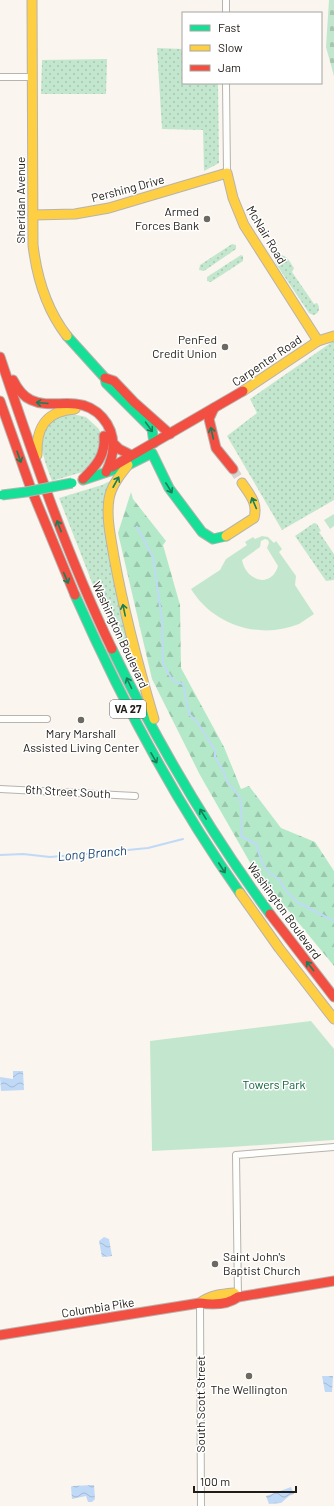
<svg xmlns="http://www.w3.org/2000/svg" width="334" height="1506" viewBox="0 0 334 1506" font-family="Barlow,sans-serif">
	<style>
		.grass { fill: url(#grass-dots) }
		.forest { fill: url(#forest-firs) }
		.cemetery { fill: url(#cemetery-stones) }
		.park { fill: #c3e7ce; fill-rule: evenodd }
		.water { fill: url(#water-waves) }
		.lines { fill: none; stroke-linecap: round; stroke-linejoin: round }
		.stream { stroke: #c0d9f6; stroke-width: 2 }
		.secondary-tunnel { stroke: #d9d4ce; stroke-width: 9; stroke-dasharray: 9 4.5; stroke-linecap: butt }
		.street-casing { stroke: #b7b3ae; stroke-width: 8 }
		.fast-casing { stroke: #b7b3ae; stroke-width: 11 }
		.slow-casing { stroke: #b7b3ae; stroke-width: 11 }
		.jam-casing { stroke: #b7b3ae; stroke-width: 11 }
		.street { stroke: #fefefc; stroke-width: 6 }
		.fast { stroke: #16e098; stroke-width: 9 }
		.slow { stroke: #ffcf43; stroke-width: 9 }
		.jam { stroke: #f24e42; stroke-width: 9 }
		.fast-bridge-casing { stroke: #b7b3ae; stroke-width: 11; stroke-linecap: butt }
		.fast-bridge { stroke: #16e098; stroke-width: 9 }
		.oneway { stroke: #1b7e58 }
		.poi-dot { fill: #6c6862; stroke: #fff; stroke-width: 1.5 }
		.labels { text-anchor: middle; stroke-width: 3; stroke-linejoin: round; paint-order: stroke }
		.shield { fill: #fff; stroke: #63605d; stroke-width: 1 }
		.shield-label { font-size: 11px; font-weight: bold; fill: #201c17 }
		.street-label { font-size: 12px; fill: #201c17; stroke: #fff }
		.poi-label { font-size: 12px; fill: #201c17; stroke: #fff; text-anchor: end }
		.park-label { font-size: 12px; fill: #0e5f3c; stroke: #fff }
		.water-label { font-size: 13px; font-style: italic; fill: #1a4574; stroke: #fff }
	</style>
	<defs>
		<pattern id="grass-dots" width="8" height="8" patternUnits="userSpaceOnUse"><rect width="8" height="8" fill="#c3e7ce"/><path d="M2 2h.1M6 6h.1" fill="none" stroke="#a7c6b0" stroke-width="1.8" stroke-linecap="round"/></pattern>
		<pattern id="forest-firs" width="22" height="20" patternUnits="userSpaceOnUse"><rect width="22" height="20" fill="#b3e9c8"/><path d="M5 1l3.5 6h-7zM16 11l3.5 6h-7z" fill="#9ac7ab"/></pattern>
		<pattern id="cemetery-stones" width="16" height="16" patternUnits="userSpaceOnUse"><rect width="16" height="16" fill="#c3e7ce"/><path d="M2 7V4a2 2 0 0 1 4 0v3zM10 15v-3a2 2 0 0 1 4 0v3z" fill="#a7c6b0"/></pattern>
		<pattern id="water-waves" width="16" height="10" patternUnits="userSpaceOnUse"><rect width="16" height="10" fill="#c0d9f6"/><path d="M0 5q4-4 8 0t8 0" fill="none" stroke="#a5bad2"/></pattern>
	</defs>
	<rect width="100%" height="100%" fill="#faf5ee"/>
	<g class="grass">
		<polygon points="157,48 183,49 183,83 218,83 219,163 204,171 203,130 162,129"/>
		<polygon points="107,59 106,94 41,94 42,60"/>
		<polygon points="232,244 236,245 236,249 204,271 199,270 200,265"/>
		<polygon points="241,255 243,256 243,261 211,282 207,281 207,277"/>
		<path d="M278,255C287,254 290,262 294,268L292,272L314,304L317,303C321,308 319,314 313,315L309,313L276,264L275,259Z"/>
		<polygon points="332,342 334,342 334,500 282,530 227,436 257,413 250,399"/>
		<path d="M68,413L86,417L99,429L103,441L99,458L86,471L52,481C45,461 32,435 54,420C58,417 64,415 68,413Z"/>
		<polygon points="116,478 107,492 138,681 98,598 59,498 102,485"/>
		<polygon points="314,523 317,524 321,531 319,532 334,554 334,580 326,581 295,536"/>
	</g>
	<polygon class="forest" points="131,492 133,499 166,541 163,545 180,605 181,668 224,747 241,789 249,786 281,828 315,842 334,871 334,966 252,866 200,775 152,679 118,533"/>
	<polygon class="cemetery" points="329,0 334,0 334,76 326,47"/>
	<g class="park">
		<polygon points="334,514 334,526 330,529 324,520"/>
		<path d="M262,536L268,537L274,543L276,541L282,549L279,552L296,576L295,585L314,614C309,617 304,621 299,624C259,640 213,625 191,589L220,570L226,559L247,545L245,542L253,537L255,539ZM265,539L268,540L269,543L267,548L278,566C271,589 246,581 242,560L260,547L261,541Z"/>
		<polygon points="311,1021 334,1049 334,1140 231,1147 152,1151 150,1041"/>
	</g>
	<g class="water">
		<polygon points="13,1071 23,1071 24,1090 1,1091 0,1077 13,1079"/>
		<polygon points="104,1237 109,1239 112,1256 102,1257 99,1241"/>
		<polygon points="322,1376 333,1376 332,1392 325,1392"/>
		<polygon points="94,1485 95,1499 92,1502 88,1502 86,1496 72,1499 71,1487 72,1486"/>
		<polygon points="291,1487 294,1494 289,1496 281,1503 269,1504 266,1496"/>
	</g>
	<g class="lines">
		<g class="stream">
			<polyline points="137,527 153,557 162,621 163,664 173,681 183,684 189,714 197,722 215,750 215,757 224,772 225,778 240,798 242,818 241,836 256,844 262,863 269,873 279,879 286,891 297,902 334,921"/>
			<polyline points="0,855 23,854 50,857 87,854 148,848 183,839"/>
		</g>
		<polyline class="secondary-tunnel" points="233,469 242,483"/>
		<g class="street-casing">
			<g id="street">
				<polyline points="226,0 226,13"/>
				<polyline points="0,77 33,77"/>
				<polyline points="226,83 227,173"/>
				<polyline points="0,719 47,719"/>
				<polyline points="0,789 135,796"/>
				<polyline points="238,1297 236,1155 334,1147"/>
				<polyline points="200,1303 201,1506"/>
			</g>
		</g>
		<g class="fast-casing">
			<g id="fast">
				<polyline points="67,336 105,378 106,383 152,429 154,443"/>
				<polyline points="83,480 128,465 152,453 169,488 202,532 213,539 226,536"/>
				<path d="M75,595C121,699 174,800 240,893"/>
				<path d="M112,649C157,742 209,831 270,914"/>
			</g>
		</g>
		<g class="slow-casing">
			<g id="slow">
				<path d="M32,0L33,245C37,279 46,309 67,336"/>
				<polyline points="33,215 75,214 109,208 227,173 233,198 244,225 318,341"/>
				<polyline points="243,391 318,341 334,336"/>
				<path d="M37,455C36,427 46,411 75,409"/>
				<path d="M128,465C120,475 111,486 109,499C106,518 111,538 114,557C124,612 138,665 154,719"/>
				<path d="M226,536L254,518C258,503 250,495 242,483"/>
				<polyline points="240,893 279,948 334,1019"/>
				<path d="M200,1303C210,1295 222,1294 234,1293L238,1297"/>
			</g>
		</g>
		<g class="jam-casing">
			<g id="jam">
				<path d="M0,357C33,456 67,555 112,649"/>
				<polyline points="105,378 114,381 134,402 170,434"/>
				<path d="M13,380C17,388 22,396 31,400C46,407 61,402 76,404C97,406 113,424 113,446C113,455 110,464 106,472"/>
				<polyline points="0,401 30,486 75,595"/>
				<polyline points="214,408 209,419 216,448 233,469"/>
				<polyline points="113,443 119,449 131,455"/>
				<polyline points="112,467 243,391"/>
				<path d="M83,479C96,466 106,455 104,436"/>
				<polyline points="270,914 334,997"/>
				<path d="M0,1335L200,1303C213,1305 227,1305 238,1297L334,1281"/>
			</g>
		</g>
		<use href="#street" class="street"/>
		<use href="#fast" class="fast"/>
		<use href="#slow" class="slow"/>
		<use href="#jam" class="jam"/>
		<g class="fast-bridge-casing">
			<polyline id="fast-bridge" points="2,495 26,492 72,483"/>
		</g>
		<use href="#fast-bridge" class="fast-bridge"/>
	</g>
	<defs><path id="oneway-shaft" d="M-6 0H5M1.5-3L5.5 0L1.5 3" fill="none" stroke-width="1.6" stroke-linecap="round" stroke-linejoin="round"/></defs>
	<g class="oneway">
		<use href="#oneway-shaft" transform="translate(42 403) rotate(-175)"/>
		<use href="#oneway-shaft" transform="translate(149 427) rotate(54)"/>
		<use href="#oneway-shaft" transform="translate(212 433) rotate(-103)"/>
		<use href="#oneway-shaft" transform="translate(19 457) rotate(71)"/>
		<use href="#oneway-shaft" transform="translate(116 482) rotate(-61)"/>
		<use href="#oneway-shaft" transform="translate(169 488) rotate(58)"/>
		<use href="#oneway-shaft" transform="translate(254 503) rotate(-113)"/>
		<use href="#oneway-shaft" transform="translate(59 526) rotate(-111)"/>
		<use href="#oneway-shaft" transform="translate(66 578) rotate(67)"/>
		<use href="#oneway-shaft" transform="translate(124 610) rotate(-102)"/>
		<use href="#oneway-shaft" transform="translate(129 683) rotate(-116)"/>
		<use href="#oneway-shaft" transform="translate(154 758) rotate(60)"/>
		<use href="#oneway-shaft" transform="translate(203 814) rotate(-122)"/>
		<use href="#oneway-shaft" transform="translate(222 868) rotate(57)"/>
		<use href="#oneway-shaft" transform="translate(310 966) rotate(-128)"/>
	</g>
	<g class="poi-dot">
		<circle cx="207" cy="219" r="4"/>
		<circle cx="225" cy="347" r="4"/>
		<circle cx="81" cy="720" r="4"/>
		<circle cx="215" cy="1264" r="4"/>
		<circle cx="249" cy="1376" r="4"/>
	</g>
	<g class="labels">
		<rect class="shield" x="110" y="700" width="36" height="18" rx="3"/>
		<g class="shield-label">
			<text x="128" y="713">VA 27</text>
		</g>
		<g class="street-label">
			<text transform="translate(128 189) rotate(-15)" y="4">Pershing Drive</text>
			<text transform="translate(21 200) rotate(-90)" y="4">Sheridan Avenue</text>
			<text transform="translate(266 235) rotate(59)" y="4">McNair Road</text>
			<text transform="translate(267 361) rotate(-34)" y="4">Carpenter Road</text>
			<text transform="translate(120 635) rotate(65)" y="4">Washington Boulevard</text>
			<text transform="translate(68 792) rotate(3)" y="4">6th Street South</text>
			<text transform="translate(284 911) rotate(54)" y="4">Washington Boulevard</text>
			<text transform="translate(98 1308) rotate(-9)" y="4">Columbia Pike</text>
			<text transform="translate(201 1404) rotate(-90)" y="4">South Scott Street</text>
		</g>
		<g class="poi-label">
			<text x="199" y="216">Armed<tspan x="199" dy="14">Forces Bank</tspan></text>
			<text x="217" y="344">PenFed<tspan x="217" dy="14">Credit Union</tspan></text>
			<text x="81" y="738" text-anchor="middle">Mary Marshall<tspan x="81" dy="14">Assisted Living Center</tspan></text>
			<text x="223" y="1261" text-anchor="start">Saint John's<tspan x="223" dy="14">Baptist Church</tspan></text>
			<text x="249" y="1394" text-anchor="middle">The Wellington</text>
		</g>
		<g class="park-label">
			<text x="274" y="1089">Towers Park</text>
		</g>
		<g class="water-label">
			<text transform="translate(92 853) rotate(-5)" y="5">Long Branch</text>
		</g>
	</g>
	<rect x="182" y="12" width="140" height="72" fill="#ffffff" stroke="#a6a4a2"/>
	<rect x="190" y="25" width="20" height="6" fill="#16e098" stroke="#a6a4a2"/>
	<text x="218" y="32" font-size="12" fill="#201c17">Fast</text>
	<rect x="190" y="45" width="20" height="6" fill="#ffcf43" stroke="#a6a4a2"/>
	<text x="218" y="52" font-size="12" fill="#201c17">Slow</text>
	<rect x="190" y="65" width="20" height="6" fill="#f24e42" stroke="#a6a4a2"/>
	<text x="218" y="72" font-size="12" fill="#201c17">Jam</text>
	<path d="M194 1486v6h102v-6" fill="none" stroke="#201c17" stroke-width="2"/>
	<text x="200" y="1486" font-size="12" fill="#201c17" stroke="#ffffff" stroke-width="3" paint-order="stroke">100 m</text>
</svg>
